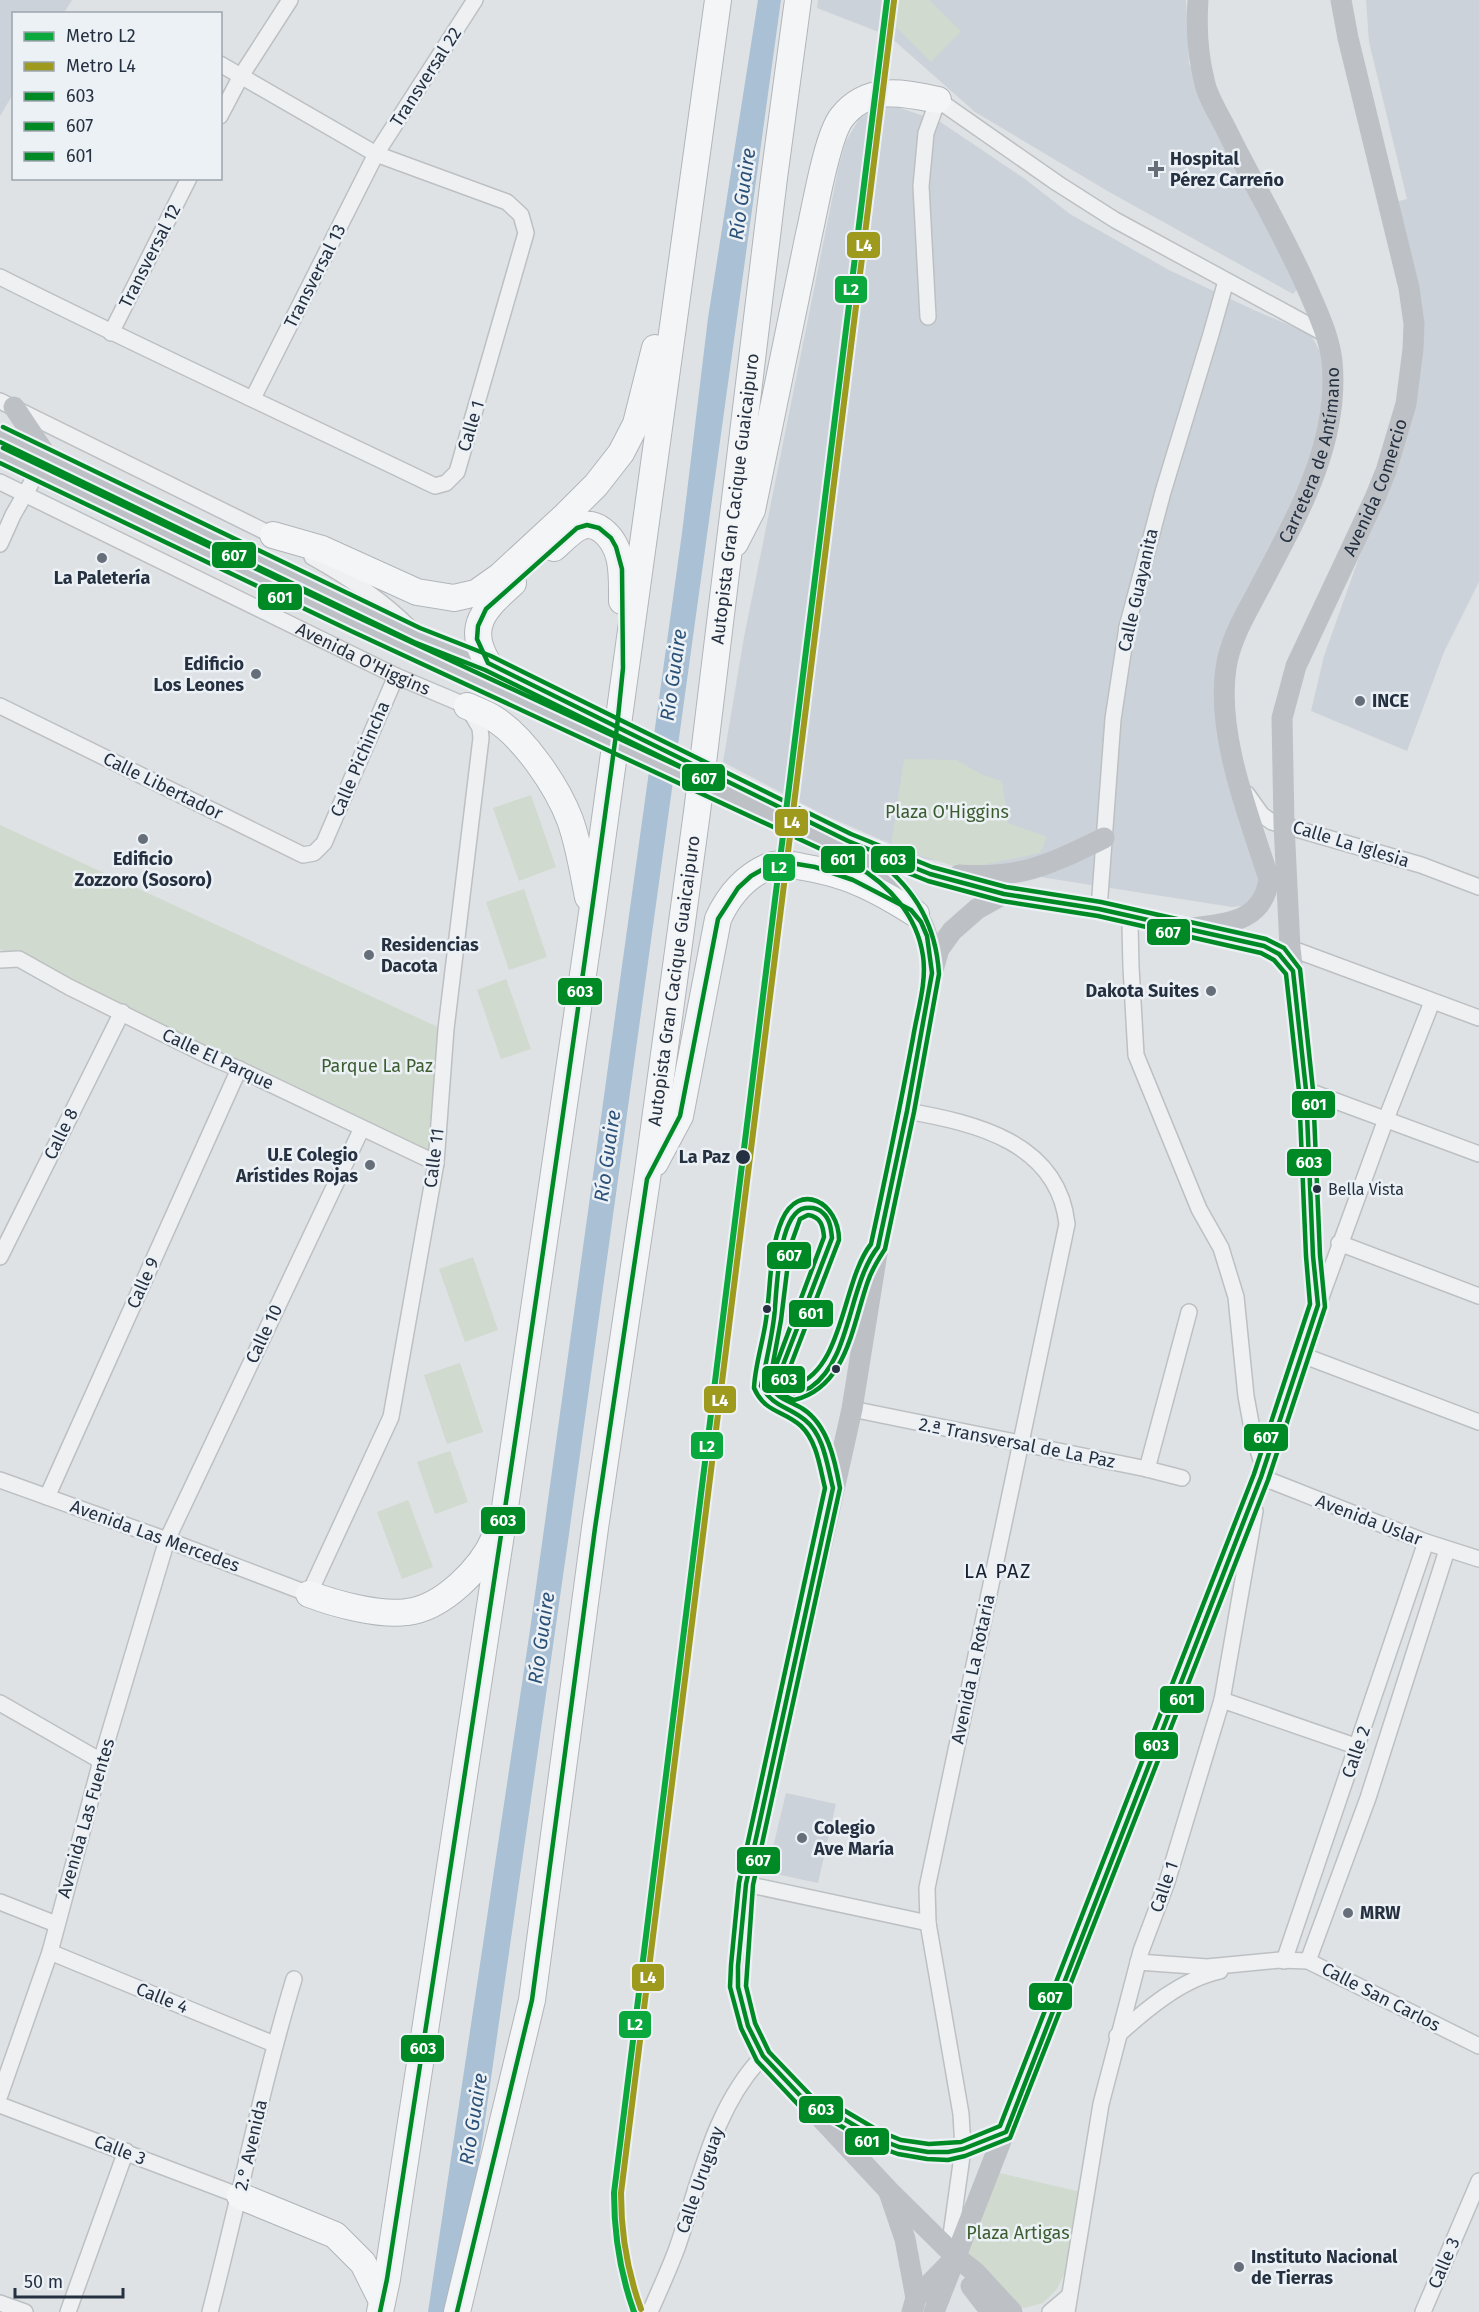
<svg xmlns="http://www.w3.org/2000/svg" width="1479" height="2312" viewBox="0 0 1479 2312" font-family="'Fira Sans',sans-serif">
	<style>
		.built { fill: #ccd2d9 }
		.green { fill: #d0dacf }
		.water { fill: #aac0d4 }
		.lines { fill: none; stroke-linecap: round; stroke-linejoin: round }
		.street-casing { stroke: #bdc0c3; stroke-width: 18 }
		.highway-casing { stroke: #b1b5ba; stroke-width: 28 }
		.street { stroke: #eff0f2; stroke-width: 15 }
		.secondary { stroke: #bdc1c6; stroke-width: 21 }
		.highway { stroke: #f3f5f6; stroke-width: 26 }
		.secondary-bridge { stroke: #bdc1c6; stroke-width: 21 }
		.bus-1-casing { stroke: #ecf1f6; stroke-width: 9 }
		.bus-2-casing { stroke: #ecf1f6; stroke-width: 9 }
		.bus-3-casing { stroke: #ecf1f6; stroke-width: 9 }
		.bus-1 { stroke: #008a26; stroke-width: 4.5 }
		.bus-2 { stroke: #008a26; stroke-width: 4.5 }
		.bus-3 { stroke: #008a26; stroke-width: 4.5 }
		.metro-1-casing { stroke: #ecf1f6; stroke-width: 10 }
		.metro-2-casing { stroke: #ecf1f6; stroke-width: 10 }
		.metro-1 { stroke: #0ba83d; stroke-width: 6 }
		.metro-2 { stroke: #9d9a1d; stroke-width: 6 }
		.poi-dot { fill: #666e7a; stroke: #ecf1f6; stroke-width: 2 }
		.stop-dot { fill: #253040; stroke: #ecf1f6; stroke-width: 2 }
		.labels { text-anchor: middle; stroke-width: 5; stroke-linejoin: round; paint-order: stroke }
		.bus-label { font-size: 16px; fill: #253040; stroke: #ecf1f6; text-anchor: start }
		.street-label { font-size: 18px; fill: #253040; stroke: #ecf1f6 }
		.poi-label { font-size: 18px; font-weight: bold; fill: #253040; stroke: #ecf1f6; text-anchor: start }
		.park-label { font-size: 18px; fill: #3b5d30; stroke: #ecf1f6 }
		.stop-label { font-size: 18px; font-weight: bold; fill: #253040; stroke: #ecf1f6; text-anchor: end }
		.water-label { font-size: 20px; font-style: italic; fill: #2b5178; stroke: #ecf1f6 }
		.neighbourhood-label { font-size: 20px; letter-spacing: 1.5px; fill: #172131; stroke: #ecf1f6 }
		.line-badge { stroke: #ecf1f6; stroke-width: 2 }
		.badge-label { font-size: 16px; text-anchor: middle; font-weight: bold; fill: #fff }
	</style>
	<rect width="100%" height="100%" fill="#dfe2e5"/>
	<g class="built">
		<polygon points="0,0 72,0 64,13 14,14 13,94 0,116"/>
		<polygon points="818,0 1186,0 1189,64 1301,285 1293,294 1111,193 975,112 889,36 817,8"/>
		<polygon points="1366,0 1479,0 1479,582 1444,652 1407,751 1311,711 1324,656 1415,400 1395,202 1407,199 1369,42"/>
		<polygon points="886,107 900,108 939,121 1025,179 1070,214 1169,270 1254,310 1303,331 1312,337 1321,353 1324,368 1319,443 1218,663 1261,886 1256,896 1242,906 1232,907 925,859 822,814 723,762 744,637 839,165 846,141 859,119 873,110"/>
		<polygon points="786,1793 836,1804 818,1883 767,1872"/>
	</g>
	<g class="green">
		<polygon points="897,0 929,0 961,31 931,62 883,14"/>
		<polygon points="904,759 956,760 983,775 1002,781 1008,823 1047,837 1040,853 963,869 891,846"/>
		<polygon points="531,795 556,867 519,881 493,808"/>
		<polygon points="0,825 440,1028 431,1159 70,986 0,949"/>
		<polygon points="524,889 547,957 509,970 486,902"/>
		<polygon points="506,979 531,1049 501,1059 477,990"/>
		<polygon points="473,1257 498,1330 465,1342 439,1269"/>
		<polygon points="460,1363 483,1432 447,1444 424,1375"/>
		<polygon points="450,1451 468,1502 435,1514 417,1462"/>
		<polygon points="408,1500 433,1567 402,1579 377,1512"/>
		<polygon points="983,2169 1085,2193 1067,2268 1057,2289 1043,2303 1024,2308 1010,2304 955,2244"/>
	</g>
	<polygon class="water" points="758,0 781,0 569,1534 475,2190 454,2312 428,2312 530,1630 682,533 708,318"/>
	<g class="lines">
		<g class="street-casing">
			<g id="street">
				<polyline points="220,116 241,76 290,0"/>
				<path d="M0,277C143,349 290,416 435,486L446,483L457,472L526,233L521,215L507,202L376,154L220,64"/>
				<polyline points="928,317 921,186 926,133 938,100 1057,183 1115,220 1327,335"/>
				<polyline points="111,333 189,178"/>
				<polyline points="253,398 376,154 475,0"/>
				<polyline points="0,401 278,538"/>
				<path id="s1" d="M0,482L396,676L467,706L480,728L481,738L446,1029L436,1163L391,1417L309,1594L167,1540L0,1480"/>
				<polyline points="0,544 13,515 41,466"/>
				<path d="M312,557C348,577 380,598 409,627"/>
				<polyline points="0,706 303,855 314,853 324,843 396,676"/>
				<polyline points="1247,794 1262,815 1272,822 1421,865 1479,887"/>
				<polyline points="1099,909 1113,719 1127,627 1163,492 1211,334 1226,281"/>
				<polyline points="1134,916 1130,925 1131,967 1136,1055 1199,1209 1221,1248 1236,1297 1246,1396 1253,1434 1263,1466"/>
				<polyline points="1290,948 1479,1018"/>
				<polyline points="0,960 19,959 69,987 210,1057 239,1069 436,1163"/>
				<polyline points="1306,1090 1479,1154"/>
				<path d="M907,1111C975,1123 1058,1142 1067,1224L927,1888L928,1923L961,2114L963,2149L951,2235L956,2257"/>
				<polyline points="1339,1243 1479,1296"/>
				<polyline points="0,1257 122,1012"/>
				<polyline points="1320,1300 1386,1119 1432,1002"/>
				<polyline points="1302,1355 1479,1422"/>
				<polyline points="852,1409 1147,1469 1182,1478"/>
				<polyline points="1147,1469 1189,1312"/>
				<polyline points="1259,1487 1261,1477 1426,1542 1479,1559"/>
				<polyline points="47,1497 239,1069"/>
				<polyline points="1222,1700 1358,1747"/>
				<polyline points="0,1703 101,1761"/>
				<polyline points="746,1884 928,1923"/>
				<polyline points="0,1902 56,1924"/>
				<polyline points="50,1952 274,2044"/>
				<polyline points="1284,1961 1426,1542"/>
				<polyline points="1308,1961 1368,1798 1447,1550"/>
				<polyline points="1138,1962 1207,1967 1280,1960 1308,1961 1479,2046"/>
				<path d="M1117,2036C1145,2010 1182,1979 1220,1971"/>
				<polyline points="0,2095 50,1952 101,1761 167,1540 362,1128"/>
				<polyline points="0,2105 240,2196"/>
				<polyline points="0,2303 25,2312"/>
				<polyline points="68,2312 126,2151"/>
				<path d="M210,2312C239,2201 261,2088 294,1979"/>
				<path d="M650,2312C659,2291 669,2270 677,2248C700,2182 713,2108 763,2056"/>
				<polyline points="1050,2312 1069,2296"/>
				<polyline points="1067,2312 1101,2104 1141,1951 1167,1882 1222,1700 1255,1511"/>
				<polyline points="1423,2312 1479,2181"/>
			</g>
		</g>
		<g class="highway-casing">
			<g id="highway">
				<polyline points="273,535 322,549 417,592 454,598 476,593 500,576 566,515 596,485 621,453 636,424 655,348"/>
				<path d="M735,543L752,510C771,418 790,326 809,234C815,209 827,135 842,117C868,84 904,93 938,100"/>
				<path d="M554,548C562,541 571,531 580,527C588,523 595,525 602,530C624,547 622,575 622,601"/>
				<path d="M488,663C465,627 485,608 513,583"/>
				<path d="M467,706C476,710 485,713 493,718C524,737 557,786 570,820C579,845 583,872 588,897"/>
				<path d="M655,1163L680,1116L718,919C728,897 743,878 767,867C777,862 792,865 803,867C848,874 878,890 916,914"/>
				<path d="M309,1594C335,1604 380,1616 407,1612C443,1608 482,1568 495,1537"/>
				<polyline points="240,2196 335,2235 363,2263 382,2301"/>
				<polyline points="380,2312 387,2279 503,1521 592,913 718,0"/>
				<path id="s4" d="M457,2312L532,2000L595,1528L647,1179L697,812L774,178L798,0"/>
			</g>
		</g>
		<use href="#street" class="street"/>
		<g class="secondary">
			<polyline points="14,407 46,455"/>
			<polyline points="0,434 417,635 488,663 546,692"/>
			<polyline points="0,455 62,486 535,708"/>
			<polyline points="848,841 930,874 1004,894 1099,909 1264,946 1279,954 1293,971"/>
			<path d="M853,856C896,875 931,918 932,966"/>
			<path d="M959,875C1022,879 1050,864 1104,838"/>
			<polyline points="1004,894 977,909 952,931 939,949 932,973 907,1111 878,1247 852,1409 746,1884 738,1966 738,1987 748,2026 763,2056 889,2191 956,2257 975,2272 1012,2312"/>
			<path id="s2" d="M1192,928C1228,923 1263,922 1269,879C1249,816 1216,735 1226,668C1230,639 1247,612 1260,587C1297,516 1340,443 1332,361C1329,336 1318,313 1308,290C1285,237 1255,187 1229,135C1222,119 1209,101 1205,84C1198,57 1196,28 1198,0"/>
			<path d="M819,2109C836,2113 849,2124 864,2132C894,2147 930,2159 963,2150C978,2145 992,2138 1006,2132"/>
			<polyline points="889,2192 905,2239 916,2298"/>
			<polyline points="971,2286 991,2312"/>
			<polyline points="912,2312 916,2298 949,2264"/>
			<path id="s3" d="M934,2312L1261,1477L1318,1305L1313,1256L1306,1090L1290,948L1284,824L1282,718L1296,666L1375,498L1386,471L1406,404L1413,349L1414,324L1409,288L1348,38L1341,0"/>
		</g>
		<use href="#highway" class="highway"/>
		<g class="secondary-bridge">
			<polyline points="546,692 780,808"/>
			<polyline points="535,708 841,851"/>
		</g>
		<g class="bus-1-casing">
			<g id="bus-1">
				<polygon points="587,525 599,528 611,538 616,547 622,569 623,668 617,727 488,663 477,639 478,626 486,609 577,528"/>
				<path d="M380,2312L387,2279C467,1762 547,1245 617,727"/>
				<path d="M457,2312L532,2000L595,1528L647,1179L680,1116L718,919L738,888L751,876L767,867L781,864H797L815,867L853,880L911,910L921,922L927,936L932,973L907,1111L878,1247C848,1285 851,1360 811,1387C807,1390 800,1391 794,1393C784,1385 781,1378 783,1365L832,1238C831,1229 830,1219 823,1213C818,1208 812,1207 805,1208C777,1213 777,1295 774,1318C771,1341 766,1363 761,1386C773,1407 788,1406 805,1420C824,1435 827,1465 833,1488L746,1884L738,1966V1987L748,2026L763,2056L811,2107L832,2112L876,2138L899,2147L928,2152H948L963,2149L1006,2132L1261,1477L1318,1305L1313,1256L1306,1090L1293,971L1279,954L1264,946L1099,909L1004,894L930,874L848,841L617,727"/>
			</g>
		</g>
		<g class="bus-2-casing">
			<g id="bus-2">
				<polyline points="0,442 414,642 485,670 706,779 357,617 3,448"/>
				<path d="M878,861L928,881L1002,901L1098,916L1261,953L1274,960L1286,974L1299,1091L1306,1256L1310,1304L1254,1474L1000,2126L961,2142L929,2144L901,2140L879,2131L835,2105L815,2100L769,2052L755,2023L746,1986L753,1885L840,1488C835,1461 828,1425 803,1409C790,1401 777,1399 769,1385L781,1320L790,1247L800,1219L808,1215C821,1217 823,1226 824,1237L775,1368C774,1383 780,1396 794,1400C847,1387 852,1326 868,1281C872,1269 878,1260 885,1249L914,1112L939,974C936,926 916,890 878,861Z"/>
			</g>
		</g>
		<g class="bus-3-casing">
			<path id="bus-3" d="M0,463L351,631L855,865C889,885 917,915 923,956C927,983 917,1012 913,1038C900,1107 886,1175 871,1244C842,1281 844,1369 795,1385L790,1378V1367L839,1240C839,1202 799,1181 782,1220C769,1250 771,1287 766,1320C763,1342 755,1365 754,1388C765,1413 783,1410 801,1426C817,1441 820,1468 825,1488L739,1883L731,1965L730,1987L741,2028L757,2061L806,2113L829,2119L873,2145L898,2154L927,2159L948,2160L965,2156L1010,2138L1268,1480L1325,1307L1320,1255L1313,1090L1300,969L1284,948L1266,939L1101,902L1006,887L932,867L851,834L491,656L420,628L3,427"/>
		</g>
		<use href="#bus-1" class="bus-1"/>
		<use href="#bus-2" class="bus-2"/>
		<use href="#bus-3" class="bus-3"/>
		<g class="metro-1-casing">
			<path id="metro-1" d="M634,2312C620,2273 614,2235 614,2193L887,0"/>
		</g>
		<g class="metro-2-casing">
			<path id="metro-2" d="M641,2309C627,2271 621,2234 621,2193L894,1"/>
		</g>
		<use href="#metro-1" class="metro-1"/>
		<use href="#metro-2" class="metro-2"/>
	</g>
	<g class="poi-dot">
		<path d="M1153 160h6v6h6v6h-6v6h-6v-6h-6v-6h6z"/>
		<circle cx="102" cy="558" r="6"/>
		<circle cx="256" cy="674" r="6"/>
		<circle cx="1360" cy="701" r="6"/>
		<circle cx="143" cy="839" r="6"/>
		<circle cx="369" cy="955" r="6"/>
		<circle cx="1211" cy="991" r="6"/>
		<circle cx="370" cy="1165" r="6"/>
		<circle cx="802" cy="1838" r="6"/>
		<circle cx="1348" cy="1913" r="6"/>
		<circle cx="1239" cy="2267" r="6"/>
	</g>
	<g class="stop-dot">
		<circle cx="743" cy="1157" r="8"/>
		<circle cx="1317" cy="1189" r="5"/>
		<circle cx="767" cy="1309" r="5"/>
		<circle cx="836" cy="1369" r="5"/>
	</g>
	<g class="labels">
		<g class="bus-label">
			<text x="1328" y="1195">Bella Vista</text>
		</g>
		<g class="street-label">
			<text transform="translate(426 77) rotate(-57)" y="6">Transversal 22</text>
			<text transform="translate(150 256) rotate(-63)" y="6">Transversal 12</text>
			<text transform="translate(315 276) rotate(-63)" y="6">Transversal 13</text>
			<text transform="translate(471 426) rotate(-73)" y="6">Calle 1</text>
			<text dy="6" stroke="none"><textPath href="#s2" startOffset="549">Carretera de Antímano</textPath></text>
			<text dy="6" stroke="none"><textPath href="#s3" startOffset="1916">Avenida Comercio</textPath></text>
			<text dy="6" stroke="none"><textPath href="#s4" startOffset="1836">Autopista Gran Cacique Guaicaipuro</textPath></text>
			<text transform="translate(1138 590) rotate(-77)" y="6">Calle Guayanita</text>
			<text dy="6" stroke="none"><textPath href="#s1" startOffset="404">Avenida O'Higgins</textPath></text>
			<text transform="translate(360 759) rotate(-67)" y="6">Calle Pichincha</text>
			<text transform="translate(163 786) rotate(26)" y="6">Calle Libertador</text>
			<text transform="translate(1351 844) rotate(17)" y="6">Calle La Iglesia</text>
			<text dy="6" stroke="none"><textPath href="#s4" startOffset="1350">Autopista Gran Cacique Guaicaipuro</textPath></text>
			<text transform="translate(218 1059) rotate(25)" y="6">Calle El Parque</text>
			<text transform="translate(61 1134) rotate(-64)" y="6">Calle 8</text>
			<text transform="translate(434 1158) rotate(-83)" y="6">Calle 11</text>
			<text transform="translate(143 1283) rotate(-66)" y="6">Calle 9</text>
			<text transform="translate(264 1334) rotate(-65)" y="6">Calle 10</text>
			<text transform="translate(1017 1443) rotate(11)" y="6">2.ª Transversal de La Paz</text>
			<text transform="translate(1369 1520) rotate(21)" y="6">Avenida Uslar</text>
			<text transform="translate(155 1536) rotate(20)" y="6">Avenida Las Mercedes</text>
			<text transform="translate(973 1669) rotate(-78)" y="6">Avenida La Rotaria</text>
			<text transform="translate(1356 1752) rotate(-71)" y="6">Calle 2</text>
			<text transform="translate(86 1818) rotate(-74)" y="6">Avenida Las Fuentes</text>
			<text transform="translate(1164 1887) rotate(-71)" y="6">Calle 1</text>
			<text transform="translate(1381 1997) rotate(27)" y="6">Calle San Carlos</text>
			<text transform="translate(162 1998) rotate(22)" y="6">Calle 4</text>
			<text transform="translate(251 2145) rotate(-77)" y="6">2.° Avenida</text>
			<text transform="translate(120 2150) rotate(21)" y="6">Calle 3</text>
			<text transform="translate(700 2180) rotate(-71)" y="6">Calle Uruguay</text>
			<text transform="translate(1444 2263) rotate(-67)" y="6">Calle 3</text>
		</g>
		<g class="poi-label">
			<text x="1170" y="165">Hospital<tspan x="1170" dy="21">Pérez Carreño</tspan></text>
			<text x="102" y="584" text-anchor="middle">La Paletería</text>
			<text x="244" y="670" text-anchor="end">Edificio<tspan x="244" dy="21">Los Leones</tspan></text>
			<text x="1372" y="707">INCE</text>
			<text x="143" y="865" text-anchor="middle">Edificio<tspan x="143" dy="21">Zozzoro (Sosoro)</tspan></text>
			<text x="381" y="951">Residencias<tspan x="381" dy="21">Dacota</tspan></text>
			<text x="1199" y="997" text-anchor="end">Dakota Suites</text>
			<text x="358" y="1161" text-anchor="end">U.E Colegio<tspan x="358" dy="21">Arístides Rojas</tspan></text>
			<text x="814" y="1834">Colegio<tspan x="814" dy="21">Ave María</tspan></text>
			<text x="1360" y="1919">MRW</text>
			<text x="1251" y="2263">Instituto Nacional<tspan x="1251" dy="21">de Tierras</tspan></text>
		</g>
		<g class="park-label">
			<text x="947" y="818">Plaza O'Higgins</text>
			<text x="377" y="1072">Parque La Paz</text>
			<text x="1018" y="2239">Plaza Artigas</text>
		</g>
		<g class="stop-label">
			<text x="730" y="1163">La Paz</text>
		</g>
		<g class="water-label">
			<text transform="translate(742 194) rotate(-82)" y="7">Río Guaire</text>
			<text transform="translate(673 675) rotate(-82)" y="7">Río Guaire</text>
			<text transform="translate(607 1156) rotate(-82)" y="7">Río Guaire</text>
			<text transform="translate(541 1638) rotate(-82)" y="7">Río Guaire</text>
			<text transform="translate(473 2119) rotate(-81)" y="7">Río Guaire</text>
		</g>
		<g class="neighbourhood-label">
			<text x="998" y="1578">LA PAZ</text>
		</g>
	</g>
	<g class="line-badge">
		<rect x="846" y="231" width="35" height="28" rx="6" fill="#9d9a1d"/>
		<rect x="834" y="275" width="34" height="29" rx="6" fill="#0ba83d"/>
		<rect x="211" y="541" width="46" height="28" rx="6" fill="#008a26"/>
		<rect x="257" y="583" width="46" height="28" rx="6" fill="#008a26"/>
		<rect x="681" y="763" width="45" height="29" rx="6" fill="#008a26"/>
		<rect x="774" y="808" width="35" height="29" rx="6" fill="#9d9a1d"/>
		<rect x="870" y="845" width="46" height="29" rx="6" fill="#008a26"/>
		<rect x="820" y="845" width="46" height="29" rx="6" fill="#008a26"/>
		<rect x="762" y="853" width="34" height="29" rx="6" fill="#0ba83d"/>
		<rect x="1146" y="918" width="45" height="28" rx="6" fill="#008a26"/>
		<rect x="557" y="977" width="46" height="29" rx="6" fill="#008a26"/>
		<rect x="1291" y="1090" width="45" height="29" rx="6" fill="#008a26"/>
		<rect x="1286" y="1148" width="46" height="29" rx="6" fill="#008a26"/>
		<rect x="766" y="1241" width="46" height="29" rx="6" fill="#008a26"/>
		<rect x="788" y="1299" width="46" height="29" rx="6" fill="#008a26"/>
		<rect x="761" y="1365" width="45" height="29" rx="6" fill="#008a26"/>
		<rect x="703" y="1385" width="34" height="29" rx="6" fill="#9d9a1d"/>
		<rect x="1243" y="1423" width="46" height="29" rx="6" fill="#008a26"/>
		<rect x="690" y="1431" width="34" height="29" rx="6" fill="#0ba83d"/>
		<rect x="480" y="1506" width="46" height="29" rx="6" fill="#008a26"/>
		<rect x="1159" y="1685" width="46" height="29" rx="6" fill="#008a26"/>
		<rect x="1134" y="1731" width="45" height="29" rx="6" fill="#008a26"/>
		<rect x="736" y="1846" width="45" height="29" rx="6" fill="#008a26"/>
		<rect x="631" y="1963" width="34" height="29" rx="6" fill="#9d9a1d"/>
		<rect x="1028" y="1982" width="45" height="29" rx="6" fill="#008a26"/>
		<rect x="618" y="2010" width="34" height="29" rx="6" fill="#0ba83d"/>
		<rect x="400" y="2034" width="45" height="29" rx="6" fill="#008a26"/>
		<rect x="798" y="2095" width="46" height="29" rx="6" fill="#008a26"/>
		<rect x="844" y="2127" width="46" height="29" rx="6" fill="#008a26"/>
	</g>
	<g class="badge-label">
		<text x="864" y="251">L4</text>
		<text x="851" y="295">L2</text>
		<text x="234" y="561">607</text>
		<text x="280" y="603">601</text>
		<text x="704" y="784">607</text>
		<text x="792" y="828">L4</text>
		<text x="893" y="865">603</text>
		<text x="843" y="865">601</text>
		<text x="779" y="873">L2</text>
		<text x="1168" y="938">607</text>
		<text x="580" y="997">603</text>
		<text x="1314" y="1110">601</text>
		<text x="1309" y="1168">603</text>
		<text x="789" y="1261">607</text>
		<text x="811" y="1319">601</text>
		<text x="784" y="1385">603</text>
		<text x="720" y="1406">L4</text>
		<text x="1266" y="1443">607</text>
		<text x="707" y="1452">L2</text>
		<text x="503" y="1526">603</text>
		<text x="1182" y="1705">601</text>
		<text x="1156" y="1751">603</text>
		<text x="758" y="1866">607</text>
		<text x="648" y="1983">L4</text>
		<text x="1050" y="2003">607</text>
		<text x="635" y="2030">L2</text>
		<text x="423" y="2054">603</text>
		<text x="821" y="2115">603</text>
		<text x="867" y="2147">601</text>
	</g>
	<rect x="12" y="12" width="210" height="168" fill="#ecf1f6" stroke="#9ca4ad" stroke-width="1.5"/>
	<rect x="24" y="32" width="30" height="9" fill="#0ba83d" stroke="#9ca4ad" stroke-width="1.5"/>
	<text x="66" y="42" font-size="18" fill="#253040">Metro L2</text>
	<rect x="24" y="62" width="30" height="9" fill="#9d9a1d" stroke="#9ca4ad" stroke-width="1.5"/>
	<text x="66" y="72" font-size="18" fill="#253040">Metro L4</text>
	<rect x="24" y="92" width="30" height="9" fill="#008a26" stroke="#9ca4ad" stroke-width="1.5"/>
	<text x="66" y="102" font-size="18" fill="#253040">603</text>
	<rect x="24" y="122" width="30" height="9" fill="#008a26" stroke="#9ca4ad" stroke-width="1.5"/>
	<text x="66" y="132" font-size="18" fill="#253040">607</text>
	<rect x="24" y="152" width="30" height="9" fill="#008a26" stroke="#9ca4ad" stroke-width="1.5"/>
	<text x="66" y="162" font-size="18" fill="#253040">601</text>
	<path d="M15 2288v9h108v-9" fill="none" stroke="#253040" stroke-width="3"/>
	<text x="24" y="2288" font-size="18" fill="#253040" stroke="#ecf1f6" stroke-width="4.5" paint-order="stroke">50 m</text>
</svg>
